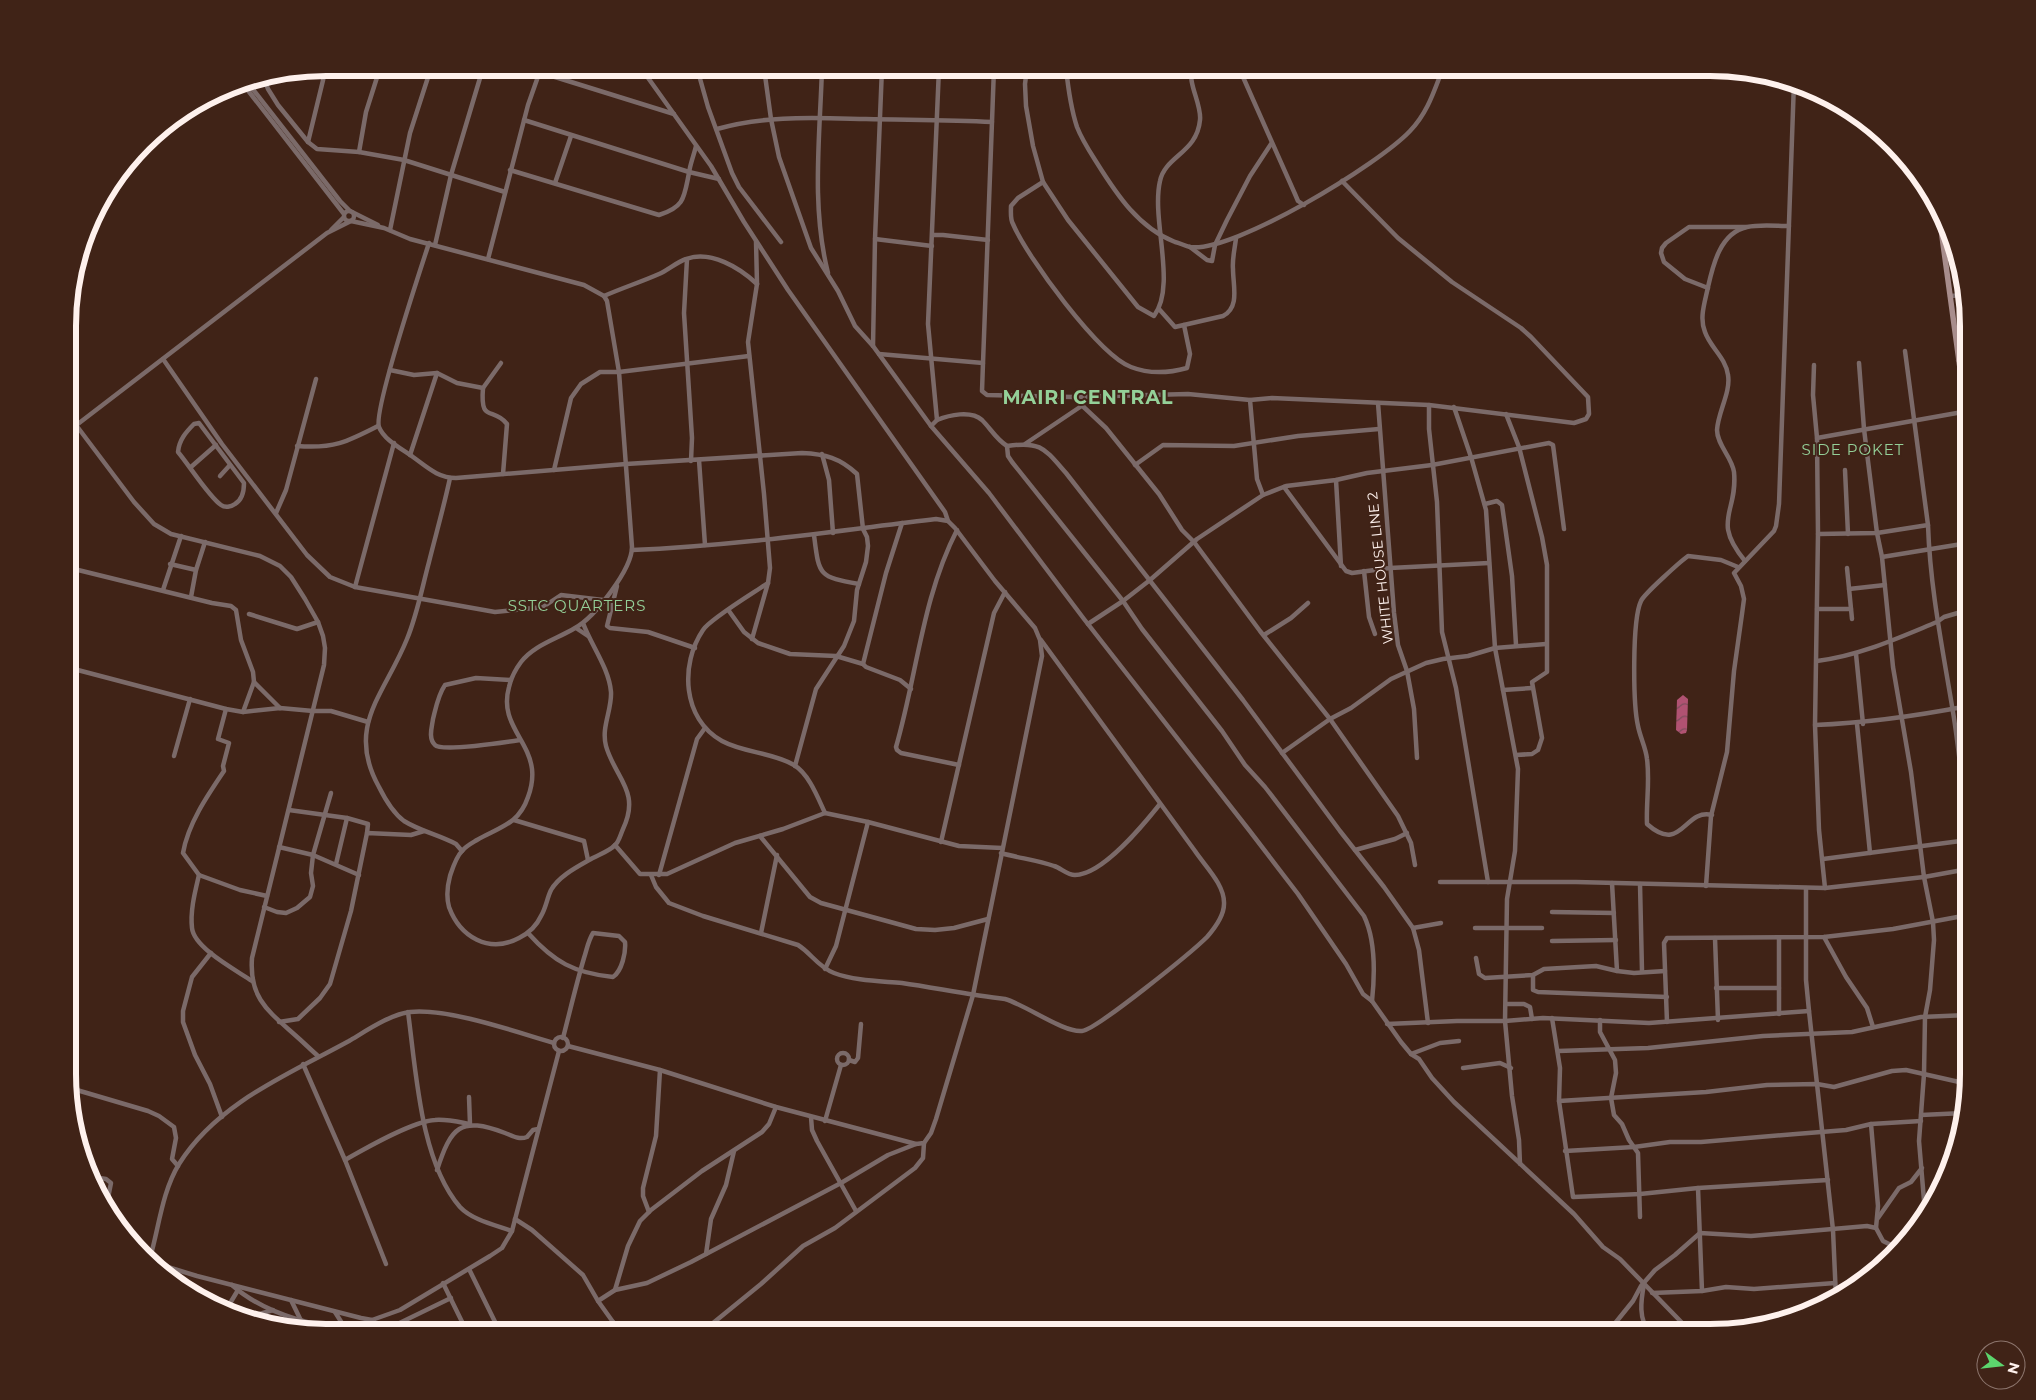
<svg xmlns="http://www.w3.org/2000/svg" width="2036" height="1400" viewBox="0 0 2036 1400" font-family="Montserrat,sans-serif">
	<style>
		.water { fill: url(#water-waves) }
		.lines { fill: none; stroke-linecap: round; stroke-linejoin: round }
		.street { stroke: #7b6a69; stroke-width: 4.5 }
		.secondary { stroke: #a88d8c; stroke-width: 5.5 }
		.labels { text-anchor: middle; stroke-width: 4; stroke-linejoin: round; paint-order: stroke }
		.street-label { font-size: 14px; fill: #fef1ed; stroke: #402317 }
		.neighbourhood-label { font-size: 15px; letter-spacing: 1px; fill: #94d098; stroke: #402317 }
		.district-label { font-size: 19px; font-weight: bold; letter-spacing: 1px; fill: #94d098; stroke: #402317 }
		.rim { fill: none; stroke: #fef1ed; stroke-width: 6 }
	</style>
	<defs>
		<pattern id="water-waves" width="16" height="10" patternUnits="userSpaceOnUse" patternTransform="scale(1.25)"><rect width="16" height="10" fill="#b05272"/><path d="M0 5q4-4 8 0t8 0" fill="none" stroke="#7e4d5c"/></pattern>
	</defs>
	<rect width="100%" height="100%" fill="#402317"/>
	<polygon class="water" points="1683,695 1688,699 1687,730 1686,733 1681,734 1676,730 1677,700"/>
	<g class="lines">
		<g class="street">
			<polyline points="697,68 708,107 732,173 739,187 781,242"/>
			<polyline points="764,68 771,119 779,157 811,248 838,291 855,326 873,346 931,426 989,493 1084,619 1249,830 1298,894 1346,964 1363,994 1372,1001 1401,1042 1411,1054 1419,1059 1432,1078 1454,1102 1574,1214 1603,1247 1620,1259 1691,1332"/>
			<path d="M822,68C820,136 811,206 828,273"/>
			<polyline points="994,68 983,363 982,391 987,395 1073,397 1188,394 1250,400 1272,398 1429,405 1574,423 1586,419 1589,414 1588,397 1531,337 1521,328 1452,282 1398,238 1342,181"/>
			<path d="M1027,68L1025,84L1026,106L1033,146L1043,182L1068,220L1138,307L1154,316C1177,285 1151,220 1160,181C1165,156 1197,153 1200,120C1202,104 1186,81 1193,68"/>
			<path d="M1066,68C1068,87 1071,109 1077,127C1082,140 1090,152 1097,163C1117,195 1139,228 1175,242C1180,243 1185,246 1190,247C1234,253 1379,164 1410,131C1428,112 1434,91 1443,68"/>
			<polyline points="1239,68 1295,194 1298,201 1304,205"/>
			<polyline points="539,72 674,114"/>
			<polyline points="268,79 266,84 268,89 278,105 308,142 317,149 359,152 404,160 505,192"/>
			<polyline points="248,83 340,201 350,211"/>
			<polyline points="243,84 344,214"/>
			<polyline points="524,120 689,172 719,179"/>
			<path d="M717,129C765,115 816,118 866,119C908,120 950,120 992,122"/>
			<polyline points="308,142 326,68"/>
			<polyline points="359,152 366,112 380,68"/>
			<path d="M510,170L659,215C685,207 684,197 689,173C690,164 694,155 696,146"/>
			<path d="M1043,182L1018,198L1011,206C1011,211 1010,219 1013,224C1027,257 1099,355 1131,367C1149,374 1169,373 1187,368L1190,354L1184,325"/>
			<polyline points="555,183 571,136"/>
			<circle cx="349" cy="216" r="5"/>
			<polyline points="352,212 378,225"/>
			<path d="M351,221L384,228L410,239L584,285L604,296L607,301L619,372L632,547C632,569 595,617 575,628C557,639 534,645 521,662C515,670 511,678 509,687C499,723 528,738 532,769C533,778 531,789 528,797C519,824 500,827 477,840C472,843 466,846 462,851C456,857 453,867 450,876C447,887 446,896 449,907C460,937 489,954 519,938C529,933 536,927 541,916C546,908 547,898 551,890C559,876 577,867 591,859C598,855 610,851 615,845C619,842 621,833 623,829C641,791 615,778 606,746C601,727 612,710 611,692C609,668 591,645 583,623"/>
			<polyline points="331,230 344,217"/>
			<polyline points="390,230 410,133 431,68"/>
			<polyline points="933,235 943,235 988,240"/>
			<polyline points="875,239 932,246"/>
			<path d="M429,243C421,268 373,411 379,427C384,440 402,449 413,457C427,467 438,478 456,478L626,464L802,453C825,454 840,458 857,474L863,529L867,537L868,546L866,562L857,590L854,621L844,646L816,689L795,766"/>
			<polyline points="1943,243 1953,243"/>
			<polyline points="435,245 451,175 483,68"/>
			<polyline points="1190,247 1207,260 1212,261 1215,245 1227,220 1250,176 1271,144"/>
			<polyline points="488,259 528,105 541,68"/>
			<polyline points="687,259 684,313 692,438 691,461"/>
			<polyline points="1708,288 1685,279 1664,262 1661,253 1662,248 1666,243 1689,227 1746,227"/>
			<path d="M604,296C622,288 641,282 659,274C668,270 677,262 686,259C711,250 740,268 757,284"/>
			<polyline points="1950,296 1966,295"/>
			<path d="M1159,309L1175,327L1223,316C1240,307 1233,286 1233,269C1232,259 1235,248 1236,238"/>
			<polyline points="873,346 875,239 882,68"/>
			<polyline points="879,354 983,363"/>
			<polyline points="163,359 222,444 307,555 330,577 355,587 495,612 543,607 561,595 603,600"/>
			<polyline points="1958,360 1968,359"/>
			<polyline points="1859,363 1864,429 1877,533 1882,557 1893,667 1911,772 1924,877 1933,922 1934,940 1930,990 1925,1017 1924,1074 1919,1141 1925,1212"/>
			<polyline points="1814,365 1813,395 1817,438 1818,534 1815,725 1819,830 1825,888"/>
			<polyline points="390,370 414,375 437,373 457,383 483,388 501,363"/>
			<path d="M483,388C480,424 493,406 507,424L503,474"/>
			<polyline points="1073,397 1106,428 1159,494 1182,530 1194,542 1260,631 1330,719 1398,816 1411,843 1415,865"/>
			<polyline points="1250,400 1257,479 1263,495"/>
			<polyline points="1378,403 1394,613 1398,645 1407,671 1414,709 1417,758"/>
			<polyline points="1429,405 1429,429 1437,502 1442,632 1456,688 1488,882"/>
			<polyline points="1454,407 1471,457 1486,510 1495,648 1518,769 1515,851 1507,899 1505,1021 1512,1096 1519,1140 1520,1164"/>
			<polyline points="1506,414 1519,447 1542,537 1547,565 1547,672 1532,682 1542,738 1538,750 1532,754 1516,755"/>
			<path d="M937,420C949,415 971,410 982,420C991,429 996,439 1007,446C1041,441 1044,448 1066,473L1243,700L1340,831L1384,887L1413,928L1419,950L1428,1023"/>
			<path d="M199,423L244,483C244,491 242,500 235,504C231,507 225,508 221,505C209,497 189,465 178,452C179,440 186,432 194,424Z"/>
			<path d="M76,425L134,502L154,524L171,534L260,556L280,566L291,577L305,599L318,622L323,636L325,648L324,665L252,958C249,998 268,1011 295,1035C303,1042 310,1049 318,1056"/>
			<polyline points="931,426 937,420 928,324 939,68"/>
			<polyline points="70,430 327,233 351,221"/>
			<polyline points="1817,438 1968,411"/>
			<polyline points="1025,444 1083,405"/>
			<path d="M297,446C333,449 347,442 378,426"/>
			<path d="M1007,446L1008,456L1012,462L1123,601L1142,629L1222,731L1245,765L1265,787L1364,916C1376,941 1375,973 1372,1001"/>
			<polyline points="822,454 829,480 833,533"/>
			<polyline points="410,455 437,373"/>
			<polyline points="699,460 705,545"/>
			<polyline points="1135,465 1163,445 1234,446 1298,436 1379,429"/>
			<polyline points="191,467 216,445"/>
			<polyline points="554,470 571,398 581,384 600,372 619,372 749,356"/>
			<polyline points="1845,470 1848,534"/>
			<polyline points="220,476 230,465"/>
			<path d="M450,478C444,506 436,534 429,562C422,588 417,615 407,639C385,694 345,726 379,787C385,799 393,813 404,821C420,831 439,835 456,844L462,851"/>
			<polyline points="1336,480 1341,566"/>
			<polyline points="1284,487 1346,571 1352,573 1390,568 1489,563"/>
			<polyline points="1485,504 1497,501 1502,505 1512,576 1516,645"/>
			<polyline points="276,513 286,490 316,379"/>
			<polyline points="902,523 886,573 863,664 866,667 900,680 911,689"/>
			<path d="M1928,525C1930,586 1942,646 1952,706C1959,746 1962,787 1968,828"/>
			<path d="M957,530C922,598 917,675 896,747L897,750L901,753L959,765"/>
			<polyline points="1818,534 1877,533 1928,525 1905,351"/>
			<path d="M814,535C819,575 818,577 859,584"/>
			<path d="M632,550C734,546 835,531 936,519L948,521"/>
			<polyline points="1882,557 1968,543"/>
			<path d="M1745,561C1711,520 1738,513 1734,472C1732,457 1717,445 1717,430C1718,412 1731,392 1728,375C1726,358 1710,347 1705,332C1699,318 1705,302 1708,287C1713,265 1720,233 1747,227C1760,224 1776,226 1789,226"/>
			<polyline points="170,564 196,570"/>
			<polyline points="70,568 212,603 231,606 236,610 241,640 253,672 254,682 280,708"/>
			<polyline points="1847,568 1852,619"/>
			<polyline points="1364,571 1369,617 1375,634"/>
			<path d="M768,583C755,592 710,619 703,630C680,664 682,719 722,741C744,753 772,752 794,765C809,774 818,798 825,813"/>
			<polyline points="617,586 607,626 610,628 648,632 695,648"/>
			<polyline points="355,587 394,443"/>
			<polyline points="1849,589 1885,585"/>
			<polyline points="163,590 181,536"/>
			<polyline points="191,597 196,570 205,542"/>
			<polyline points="1817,609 1851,609"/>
			<polyline points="729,611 744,632 758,643 790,654 836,656 863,664"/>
			<polyline points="249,614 297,629 318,622"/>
			<polyline points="1088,624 1123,601 1150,580 1197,539 1263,495 1286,486 1336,480 1367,473 1432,465 1549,443 1553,445 1564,529"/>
			<polyline points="576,628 588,636"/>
			<polyline points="1264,635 1291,618 1308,603"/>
			<polyline points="752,639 768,583 770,568 764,494 748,342 757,284 756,241"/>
			<polyline points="1856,654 1863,724"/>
			<path d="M1817,661C1859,656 1898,638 1937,622L1944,617L1968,610"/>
			<polyline points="70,668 226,709 243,712 280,708 313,711 331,711 368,722"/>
			<path d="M511,680L476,678L445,685C438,695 436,707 433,719C432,727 428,738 435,745C441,752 507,742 520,740"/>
			<polyline points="1503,690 1532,688"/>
			<path d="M226,709L218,739L229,743L223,766L224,771C207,796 188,824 183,853L199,875L240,890L267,896"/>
			<polyline points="243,712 254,682"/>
			<polyline points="1857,724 1870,853"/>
			<path d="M1815,725C1867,723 1916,716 1968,706"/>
			<polyline points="1282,753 1330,719 1351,708 1391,679 1426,663 1443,659 1468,656 1495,648 1546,644"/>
			<polyline points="174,756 190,699"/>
			<polyline points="289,810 347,818 368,824 367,833"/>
			<path d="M1712,815C1684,808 1682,855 1647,824C1646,803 1650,781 1647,759C1646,748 1640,737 1638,726C1633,704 1632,620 1641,601C1644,594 1681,561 1688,556L1721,560L1738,567"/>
			<polyline points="514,820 584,841 588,860"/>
			<polyline points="760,836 810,897 821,903 916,929 935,930 954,928 988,919"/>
			<polyline points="941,842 994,613 1005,592"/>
			<polyline points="615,845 640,874 667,874 735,843 783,829 825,813 868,822 959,846 1002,848"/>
			<polyline points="279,847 313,855 359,875"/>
			<polyline points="1355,850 1395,839 1407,833"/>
			<path d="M1001,853C1018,858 1037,860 1054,866C1061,868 1067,875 1075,875C1103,875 1144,824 1160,804"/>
			<polyline points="1823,859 1968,840"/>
			<polyline points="336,864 347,818"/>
			<path d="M199,875C195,892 190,911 192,928C194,948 236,970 252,981"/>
			<path d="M651,875L656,887L669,903L703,916L798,945C811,953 818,967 834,973C855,981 880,981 902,983C936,988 971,995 1005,999C1026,1005 1064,1033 1082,1031C1096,1030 1193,951 1207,937C1214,929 1224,915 1224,904C1225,885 1205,866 1195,851L1041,640"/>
			<polyline points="659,875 697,739 705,728"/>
			<polyline points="1440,882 1576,882 1825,888 1924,877 1968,869"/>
			<polyline points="1612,883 1617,971"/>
			<polyline points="1640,884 1642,971"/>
			<polyline points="1706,886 1711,816 1727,752 1734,671 1742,614 1744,599 1741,586 1734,573 1774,531 1776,526 1779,504 1794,82"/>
			<polyline points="1806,888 1806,980 1809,1011 1833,1230 1836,1298"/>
			<polyline points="264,907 277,912 286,913 297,908 310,897 313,886 311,873 313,855 331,793"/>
			<polyline points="1552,912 1614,913"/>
			<polyline points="1413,928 1441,923"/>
			<polyline points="1475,928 1542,928"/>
			<path d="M528,933C554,962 574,973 613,977C622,971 626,952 625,942L619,936L593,933C588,941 587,949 584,958C576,985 570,1011 563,1038"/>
			<polyline points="761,933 777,855"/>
			<polyline points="1824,937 1846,977 1867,1008 1873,1027"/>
			<polyline points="1715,938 1718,1020"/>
			<polyline points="1552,941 1616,940"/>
			<polyline points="211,953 192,977 183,1011 183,1022 195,1055 210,1084 222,1117"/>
			<polyline points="1476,958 1479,974 1485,978 1533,975 1544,969 1596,966 1617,971 1634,973 1665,971"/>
			<polyline points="825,969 836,946 868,822"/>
			<polyline points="1533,975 1533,990 1538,992 1667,997"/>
			<polyline points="1716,988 1779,988"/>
			<polyline points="1506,1004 1524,1004 1530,1007 1532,1019"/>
			<path d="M408,1012C416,1070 420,1161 460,1207C472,1220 495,1225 512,1231"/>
			<polyline points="1779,1014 1779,938"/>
			<polyline points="1552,1018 1560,1068 1559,1101 1573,1197 1640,1194 1698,1188 1828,1180"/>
			<polyline points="1600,1020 1600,1032 1615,1060 1616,1073 1611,1098 1614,1115 1622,1124 1629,1140 1638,1153 1640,1217"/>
			<polyline points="279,1022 298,1019 320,998 330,984 351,911 367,833 411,835 424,831"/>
			<polyline points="1667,1022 1664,943 1667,938 1824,937 1893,929 1968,915"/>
			<polyline points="1387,1024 1457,1021 1505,1021 1543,1018 1649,1023 1809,1011"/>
			<circle cx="561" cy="1044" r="7"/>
			<polyline points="568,1046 660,1070 776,1107 916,1144 924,1143 931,1133 936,1119 973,995 1042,656 1040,640 1035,628 995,581 955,528 948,521 945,512 788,290 744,222 711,166 641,68"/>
			<polyline points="1558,1051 1648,1048 1763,1036 1852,1032 1921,1017 1968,1015"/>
			<circle cx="843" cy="1059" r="6"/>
			<polyline points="1411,1054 1440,1043 1459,1041"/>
			<polyline points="849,1060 855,1062 858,1058 861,1024"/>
			<polyline points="303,1064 345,1160"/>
			<polyline points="1463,1068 1500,1063 1511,1068"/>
			<polyline points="70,1088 148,1111 159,1116 174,1127 176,1138 172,1159 178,1166"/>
			<polyline points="1559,1101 1706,1092 1767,1085 1817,1084 1834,1087 1892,1071 1906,1070 1968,1084"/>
			<polyline points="1921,1115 1964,1113"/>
			<polyline points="811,1117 812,1130 817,1141 856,1211"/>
			<polyline points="825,1121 841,1065"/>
			<polyline points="1871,1124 1878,1206 1876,1228 1883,1241 1891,1245 1906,1241"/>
			<polyline points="1565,1151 1634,1147 1670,1142 1701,1142 1796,1134 1846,1130 1871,1124 1921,1121"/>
			<path d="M437,1170C451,1127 460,1116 505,1133C513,1136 519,1140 527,1137L533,1130L538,1129"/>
			<polyline points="93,1177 106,1179 111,1183 106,1208"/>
			<polyline points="1698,1188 1702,1291"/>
			<polyline points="649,1212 643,1196 643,1188 656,1136 660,1070"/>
			<polyline points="1878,1218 1899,1188 1911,1182 1922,1168"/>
			<polyline points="515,1219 532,1230 583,1275 598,1301 615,1290 647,1283 691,1262 841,1183 888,1155 916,1144"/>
			<polyline points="706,1254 711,1219 726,1185 734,1151"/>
			<path d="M150,1258C159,1227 162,1192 179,1164C217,1103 289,1074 349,1041C366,1031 391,1014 410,1012C449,1008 516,1032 554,1043"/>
			<polyline points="155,1263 197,1276 361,1318 372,1320 400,1310 490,1256 502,1248 512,1231 559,1051"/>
			<path d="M386,1264L345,1160C366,1148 413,1121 435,1120C447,1119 459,1122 470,1124L469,1097"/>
			<polyline points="469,1269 500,1332"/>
			<polyline points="443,1283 467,1332"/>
			<path d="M1644,1284C1641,1300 1638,1320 1650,1332"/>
			<path d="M232,1285C255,1306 290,1319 320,1325C332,1328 345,1327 358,1332"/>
			<polyline points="615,1290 628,1246 640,1221 651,1210 702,1171 762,1132 769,1124 776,1107"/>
			<polyline points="1652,1293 1702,1291 1726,1287 1754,1289 1835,1283"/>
			<polyline points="291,1300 306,1331"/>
			<polyline points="598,1301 613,1322 616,1332"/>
			<polyline points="226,1310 238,1290"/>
			<polyline points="335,1312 345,1328"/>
			<polyline points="242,1319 273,1310"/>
			<polyline points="371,1332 372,1320"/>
			<polyline points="381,1332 451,1298"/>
			<polyline points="597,1332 613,1322"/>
			<polyline points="702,1332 761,1284 803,1246 835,1228 915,1168 923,1158 924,1143"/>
			<polyline points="1608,1332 1633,1301 1641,1286 1655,1270 1675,1255 1700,1233 1751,1236 1867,1226 1876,1228"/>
		</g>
		<polyline class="secondary" points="1938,207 1968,427"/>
	</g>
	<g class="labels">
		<g class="street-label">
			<text transform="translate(1380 568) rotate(-96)" y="5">WHITE HOUSE LINE 2</text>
		</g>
		<g class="neighbourhood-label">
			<text x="1853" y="455">SIDE POKET</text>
			<text x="577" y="611">SSTC QUARTERS</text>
		</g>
		<g class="district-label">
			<text x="1088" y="404">MAIRI CENTRAL</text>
		</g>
	</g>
	<path d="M0 0H2036V1400H0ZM326 76H1710A250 250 0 0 1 1960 326V1074A250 250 0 0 1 1710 1324H326A250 250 0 0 1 76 1074V326A250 250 0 0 1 326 76Z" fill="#402317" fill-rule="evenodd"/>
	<path class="rim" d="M326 76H1710A250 250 0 0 1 1960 326V1074A250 250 0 0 1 1710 1324H326A250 250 0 0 1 76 1074V326A250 250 0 0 1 326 76Z"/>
	<g transform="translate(2001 1365) rotate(105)"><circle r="24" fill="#402317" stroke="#8c756d"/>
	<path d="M0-4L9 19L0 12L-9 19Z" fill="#5cd56d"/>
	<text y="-8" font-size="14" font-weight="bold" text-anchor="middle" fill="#fef1ed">N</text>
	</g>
</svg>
